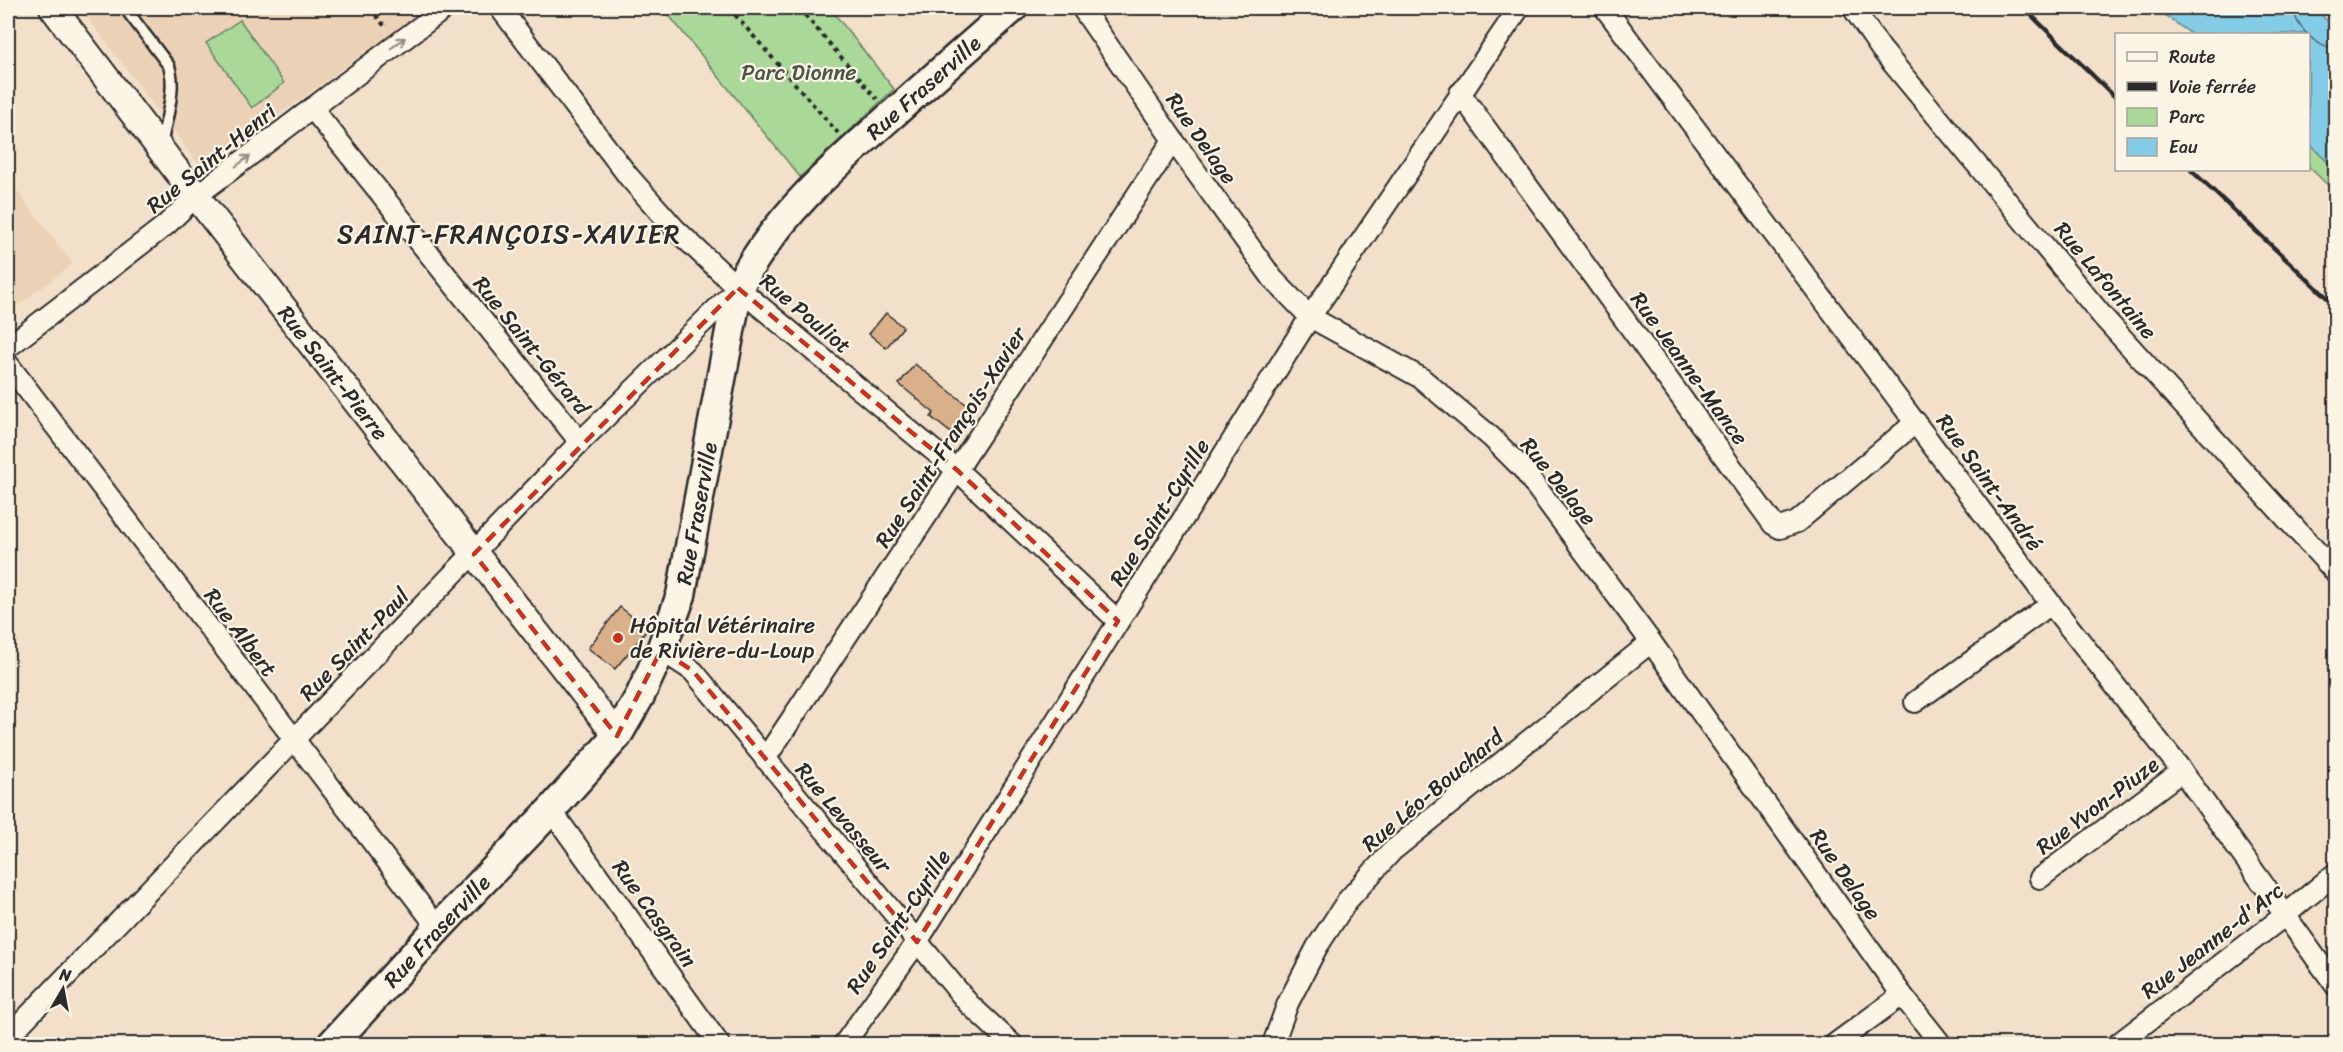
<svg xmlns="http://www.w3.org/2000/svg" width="2343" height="1052" viewBox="0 0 2343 1052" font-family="Sriracha,sans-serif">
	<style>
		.built { fill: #ebd2b7 }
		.green { fill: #aad898; stroke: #6a8262; stroke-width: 1.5 }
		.water { fill: #84cce5; stroke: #608c9b; stroke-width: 1.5 }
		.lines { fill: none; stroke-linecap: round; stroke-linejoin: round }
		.shore { stroke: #4f6b75; stroke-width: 1.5 }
		.building { fill: #dab08b; stroke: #2b2b2b; stroke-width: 1.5 }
		.service-casing { stroke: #2b2b2b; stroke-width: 15 }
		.minor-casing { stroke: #2b2b2b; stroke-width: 24 }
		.tertiary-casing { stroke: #2b2b2b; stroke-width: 30 }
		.secondary-casing { stroke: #2b2b2b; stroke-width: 33 }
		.path { stroke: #2b2b2b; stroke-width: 4; stroke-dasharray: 4.5 4.5; stroke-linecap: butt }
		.service { stroke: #fcf5e5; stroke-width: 10 }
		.minor { stroke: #fcf5e5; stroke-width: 20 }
		.tertiary { stroke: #fcf5e5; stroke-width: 26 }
		.secondary { stroke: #fcf5e5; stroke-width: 28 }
		.rail { stroke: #2b2b2b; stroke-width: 4.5 }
		.oneway { stroke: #949088 }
		.marked { fill: none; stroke: #c8321e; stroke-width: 4.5; stroke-dasharray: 12 8; stroke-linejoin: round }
		.poi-dot { fill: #c8321e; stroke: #fcf5e5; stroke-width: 2 }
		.labels { text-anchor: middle; stroke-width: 4.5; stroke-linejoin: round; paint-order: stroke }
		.park-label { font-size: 22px; fill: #4b5646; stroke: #fcf5e5 }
		.street-label { font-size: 22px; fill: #2b2b2b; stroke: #fcf5e5 }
		.poi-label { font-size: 22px; fill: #2b2b2b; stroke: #fcf5e5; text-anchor: start }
		.quarter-label { font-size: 26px; letter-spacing: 1.5px; fill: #2b2b2b; stroke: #fcf5e5 }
	</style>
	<rect width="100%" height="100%" fill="#f2e0ca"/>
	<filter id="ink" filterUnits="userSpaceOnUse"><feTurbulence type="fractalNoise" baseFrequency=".0167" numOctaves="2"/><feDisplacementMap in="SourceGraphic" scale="12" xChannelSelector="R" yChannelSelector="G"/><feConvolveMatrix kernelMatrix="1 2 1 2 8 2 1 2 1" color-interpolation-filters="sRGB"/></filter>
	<g filter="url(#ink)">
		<g class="built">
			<polygon points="80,8 426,8 206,168 196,161"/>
			<polygon points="8,179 73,264 8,313"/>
		</g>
		<g class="green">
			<polygon points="663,8 830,8 894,89 800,177"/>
			<polygon points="240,20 284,83 252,108 206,43"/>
			<polygon points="2308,143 2335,169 2335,192 2309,167"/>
		</g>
		<polygon class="water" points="2155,8 2314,8 2335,28 2335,169 2309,143 2308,34 2191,34"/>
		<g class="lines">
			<path class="shore" d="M2294,8C2294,26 2317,48 2336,49"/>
		</g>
		<g class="building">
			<polygon points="886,313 903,327 886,348 869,334"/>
			<polygon points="915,364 971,408 951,433 931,417 934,413 899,384"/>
			<polygon points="620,607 648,629 615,669 588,648"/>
		</g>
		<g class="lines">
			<g class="service-casing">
				<path id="service" d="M125,8L169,66C177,89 165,122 161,146"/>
			</g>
			<g class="minor-casing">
				<g id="minor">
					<polyline points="500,8 629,177 675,229 738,288 957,470 1118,621"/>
					<polyline points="1082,8 1173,140 1273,279 1310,317 1421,378 1491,437 1523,469 1651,642 1902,995 1941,1044"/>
					<polyline points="1605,8 2051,604 2182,771 2336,986"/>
					<polyline points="1853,8 1881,49 2104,318 2336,573"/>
					<polyline points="1460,93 1773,524 1780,528 1797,522 1916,422"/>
					<polyline points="312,108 580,442"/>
					<polyline points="8,347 166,225 196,196 445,8"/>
					<polyline points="8,364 438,928"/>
					<polyline points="661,650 693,671 969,1004 1012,1044"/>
					<polyline points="1915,702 2051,604"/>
					<polyline points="765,759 957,470 1173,140"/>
					<polyline points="551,810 719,1044"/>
					<polyline points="2040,878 2182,771"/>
					<polyline points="8,1037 580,442 738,288"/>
					<polyline points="844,1044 917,942 1310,317 1519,8"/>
					<polyline points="1273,1044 1288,1003 1317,947 1347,901 1392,851 1651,642"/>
					<polyline points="1835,1044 1902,995"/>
					<polyline points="2118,1044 2284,916 2336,873"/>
				</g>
			</g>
			<g class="tertiary-casing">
				<g id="tertiary">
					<path id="s1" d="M53,8L196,196L617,736"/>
				</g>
			</g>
			<g class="secondary-casing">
				<g id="secondary">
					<path id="s2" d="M332,1044L438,928L551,810L617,736L640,696L661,650L681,595L738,288C774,218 835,165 893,114C933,78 973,43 1013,8"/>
				</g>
			</g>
			<g class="path">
				<polyline points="370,8 386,28"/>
				<polyline points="729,8 838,133"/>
				<polyline points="799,8 877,99"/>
			</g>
			<use href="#service" class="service"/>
			<use href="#minor" class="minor"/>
			<use href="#tertiary" class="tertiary"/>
			<use href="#secondary" class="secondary"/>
			<g class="rail">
				<polyline points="2024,8 2116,98"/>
				<polyline points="2191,170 2336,306"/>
			</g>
		</g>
		<defs><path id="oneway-shaft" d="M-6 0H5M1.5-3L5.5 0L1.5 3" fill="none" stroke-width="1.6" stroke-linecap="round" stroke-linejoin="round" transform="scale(1.5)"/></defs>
		<g class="oneway">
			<use href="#oneway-shaft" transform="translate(398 43) rotate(-37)"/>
			<use href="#oneway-shaft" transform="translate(243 161) rotate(-37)"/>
		</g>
	</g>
	<path class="marked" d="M738,288L957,470L1118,621L917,942L693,671L661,650L617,736L474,554Z"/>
	<circle class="poi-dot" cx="618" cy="638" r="6"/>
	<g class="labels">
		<g class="park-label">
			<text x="799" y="80">Parc Dionne</text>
		</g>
		<g class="street-label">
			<text dy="8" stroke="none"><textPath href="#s2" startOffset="1162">Rue Fraserville</textPath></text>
			<text transform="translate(1202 138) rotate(55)" y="8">Rue Delage</text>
			<text transform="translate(211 158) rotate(-39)" y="8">Rue Saint-Henri</text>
			<text transform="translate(2106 280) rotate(50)" y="8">Rue Lafontaine</text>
			<text transform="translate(806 313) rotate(40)" y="8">Rue Pouliot</text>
			<text transform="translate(532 345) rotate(51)" y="8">Rue Saint-Gérard</text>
			<text transform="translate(1690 368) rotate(54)" y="8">Rue Jeanne-Mance</text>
			<text dy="8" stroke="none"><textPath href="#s1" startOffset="460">Rue Saint-Pierre</textPath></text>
			<text transform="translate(950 437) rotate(-57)" y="8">Rue Saint-François-Xavier</text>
			<text transform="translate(1559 481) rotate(51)" y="8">Rue Delage</text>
			<text transform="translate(1990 482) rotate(54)" y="8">Rue Saint-André</text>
			<text dy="8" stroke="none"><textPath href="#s2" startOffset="658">Rue Fraserville</textPath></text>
			<text transform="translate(1159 512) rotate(-58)" y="8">Rue Saint-Cyrille</text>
			<text transform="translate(241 632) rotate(53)" y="8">Rue Albert</text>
			<text transform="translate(354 644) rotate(-46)" y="8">Rue Saint-Paul</text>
			<text transform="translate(1432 790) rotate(-40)" y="8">Rue Léo-Bouchard</text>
			<text transform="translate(2097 805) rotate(-37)" y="8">Rue Yvon-Piuze</text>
			<text transform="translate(844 817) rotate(50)" y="8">Rue Levasseur</text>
			<text transform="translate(1846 874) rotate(55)" y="8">Rue Delage</text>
			<text transform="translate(655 913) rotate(54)" y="8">Rue Casgrain</text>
			<text transform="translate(898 921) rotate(-56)" y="8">Rue Saint-Cyrille</text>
			<text dy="8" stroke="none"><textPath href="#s2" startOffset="154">Rue Fraserville</textPath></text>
			<text transform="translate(2212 940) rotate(-38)" y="8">Rue Jeanne-d'Arc</text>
		</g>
		<g class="poi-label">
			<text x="630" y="633">Hôpital Vétérinaire<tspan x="630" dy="25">de Rivière-du-Loup</tspan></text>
		</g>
		<g class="quarter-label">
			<text x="509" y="243">SAINT-FRANÇOIS-XAVIER</text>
		</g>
	</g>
	<rect width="2343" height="1052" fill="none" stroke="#fcf5e5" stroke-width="30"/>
	<rect x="15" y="15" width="2313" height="1022" fill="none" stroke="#2b2b2b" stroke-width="2" filter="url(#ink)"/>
	<rect x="2115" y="33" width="195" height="138" fill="#fcf5e5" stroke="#a8a49b" stroke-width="1.5"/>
	<rect x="2127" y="52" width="30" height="9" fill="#fcf5e5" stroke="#a8a49b" stroke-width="1.5"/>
	<text x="2169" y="63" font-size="18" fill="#2b2b2b">Route</text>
	<rect x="2127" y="82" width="30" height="9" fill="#2b2b2b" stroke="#a8a49b" stroke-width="1.5"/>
	<text x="2169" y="93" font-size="18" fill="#2b2b2b">Voie ferrée</text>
	<rect x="2127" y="108" width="30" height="18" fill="#aad898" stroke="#a8a49b" stroke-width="1.5"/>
	<text x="2169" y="123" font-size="18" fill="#2b2b2b">Parc</text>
	<rect x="2127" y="138" width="30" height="18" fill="#84cce5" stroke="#a8a49b" stroke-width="1.5"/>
	<text x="2169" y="153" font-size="18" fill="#2b2b2b">Eau</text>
	<g transform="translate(63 989) rotate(10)" stroke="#fcf5e5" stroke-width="4.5" paint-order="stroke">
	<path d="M0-4.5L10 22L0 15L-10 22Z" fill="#2b2b2b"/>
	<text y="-9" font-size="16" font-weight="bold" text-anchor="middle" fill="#2b2b2b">N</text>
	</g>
</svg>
